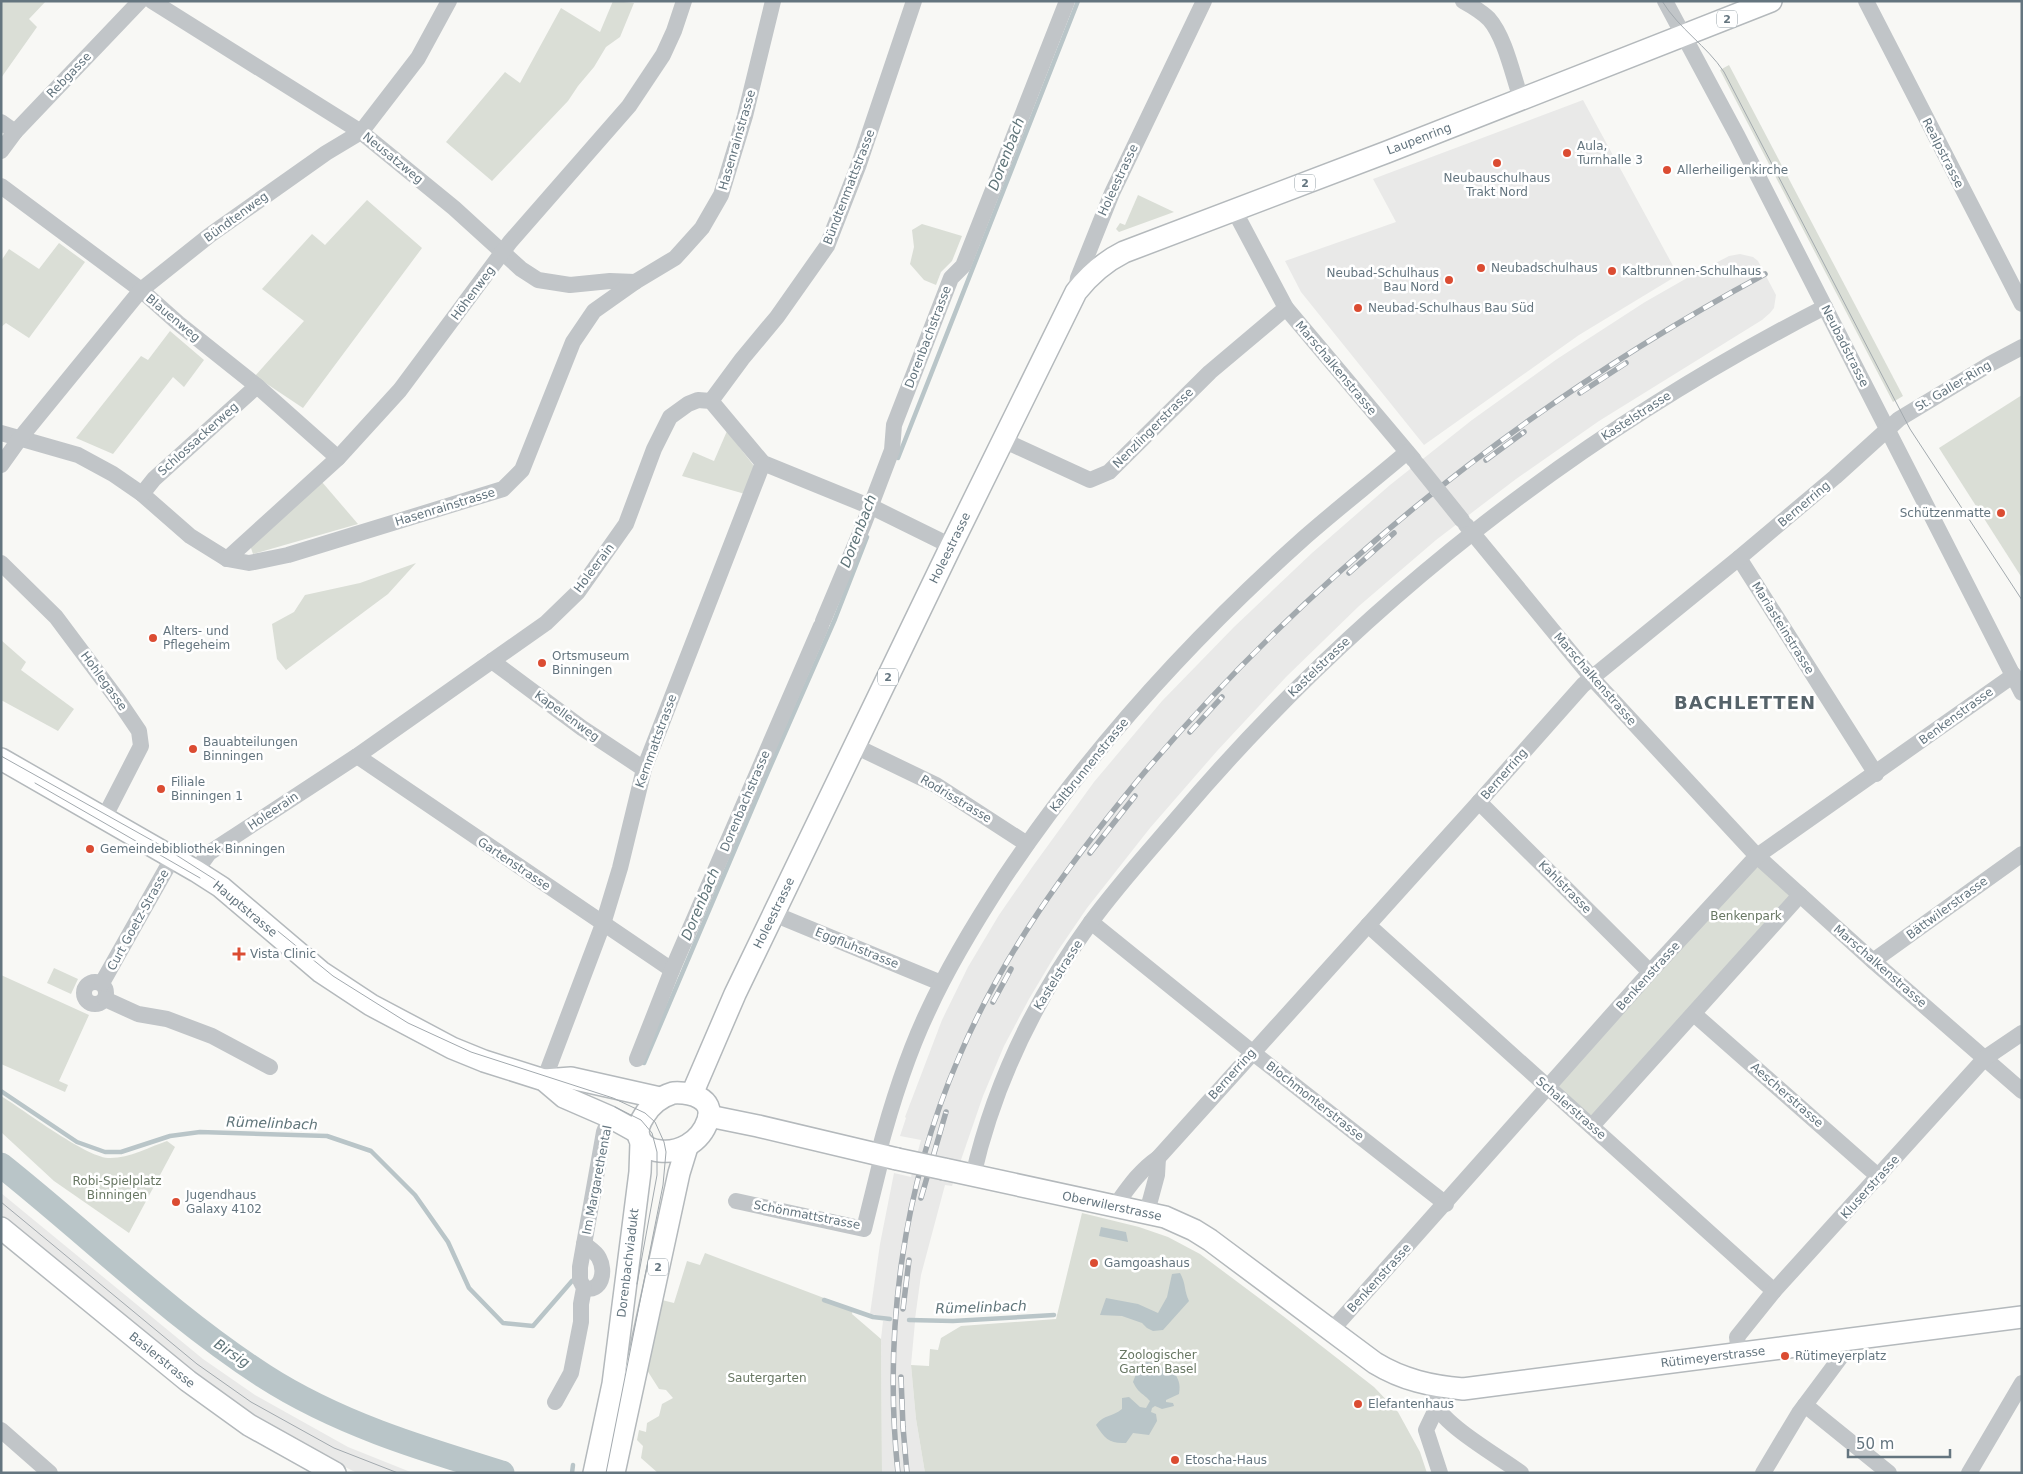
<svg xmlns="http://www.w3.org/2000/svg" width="2023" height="1474" viewBox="0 0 2023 1474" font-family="'DejaVu Sans',sans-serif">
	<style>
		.built { fill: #e9e9e8 }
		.green { fill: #daded6 }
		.water { fill: #b9c5c8 }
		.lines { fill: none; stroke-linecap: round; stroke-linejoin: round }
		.stream { stroke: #b9c5c8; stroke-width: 4.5 }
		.river { stroke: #b9c5c8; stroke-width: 25 }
		.major-casing { stroke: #b4b9bc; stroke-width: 24 }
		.minor { stroke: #c1c5c8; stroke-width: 16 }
		.major { stroke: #fff; stroke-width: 21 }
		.tram { stroke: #a2a9ae; stroke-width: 1 }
		.rail-casing { stroke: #a2a9ae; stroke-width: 5.5 }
		.rail { stroke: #fff; stroke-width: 4; stroke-dasharray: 11; stroke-linecap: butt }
		.major-bridge-casing { stroke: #b4b9bc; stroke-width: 24; stroke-linecap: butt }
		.minor-bridge { stroke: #c1c5c8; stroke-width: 16 }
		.major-bridge { stroke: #fff; stroke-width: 21 }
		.poi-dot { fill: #db4c32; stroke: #fff; stroke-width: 2 }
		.labels { text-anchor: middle; stroke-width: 5; stroke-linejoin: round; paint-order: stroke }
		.shield { fill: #fff; stroke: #929ea5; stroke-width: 1 }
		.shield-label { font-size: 11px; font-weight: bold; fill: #64757f }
		.street-label { font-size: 12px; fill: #64757f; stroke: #fff }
		.poi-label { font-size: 12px; fill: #64757f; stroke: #fff; text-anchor: start }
		.park-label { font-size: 12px; fill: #687763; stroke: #fff }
		.water-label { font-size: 14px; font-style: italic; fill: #5f7479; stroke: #fff }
		.district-label { font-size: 18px; font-weight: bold; letter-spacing: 1px; fill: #56636a; stroke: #fff }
	</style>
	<rect width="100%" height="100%" fill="#f8f8f5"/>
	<g class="built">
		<polygon points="1583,100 1678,275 1579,335 1424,445 1301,292 1285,261 1396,222 1373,179"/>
		<polygon points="1740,254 1753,257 1758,261 1776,295 1774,308 1770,313 1762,320 1599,421 1516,479 1436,540 1359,606 1286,677 1217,751 1150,828 1087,908 1057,952 1029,999 1004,1046 983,1096 952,1186 945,1185 921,1275 915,1319 910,1318 909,1322 915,1322 911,1365 916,1419 925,1473 882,1473 881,1339 883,1321 890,1321 890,1318 870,1314 880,1244 894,1173 911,1177 921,1140 900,1136 906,1118 905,1117 942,1020 968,967 999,915 1033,866 1094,782 1162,701 1234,627 1312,553 1390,485 1472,420 1557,359 1645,302 1687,278 1729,256"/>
		<polygon points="1,1193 203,1359 255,1395 348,1447 413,1473 357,1473 339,1464 246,1411 191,1372 1,1215"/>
	</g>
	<g class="green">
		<polygon points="1,1 46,1 29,19 37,27 1,78"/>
		<polygon points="613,1 634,3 620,37 606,47 594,67 578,86 568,101 492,181 446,142 505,72 520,83 561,8 600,32"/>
		<polygon points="1729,65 1903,396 1893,402 1720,70"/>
		<polygon points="1138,195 1174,212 1119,232 1116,229 1120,223 1125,225"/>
		<polygon points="367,200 422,248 303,408 255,376 304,321 262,289 312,234 325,245"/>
		<polygon points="922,224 962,236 952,261 941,272 936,285 924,280 910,264 914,247 912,230"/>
		<polygon points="59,243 85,262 29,338 6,323 1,327 1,261 9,249 39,269"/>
		<polygon points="170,331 204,360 184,387 173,377 113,454 76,438 141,356 148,360"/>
		<polygon points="2022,395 2022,578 1939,448"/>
		<polygon points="727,431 754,466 745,494 682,476 693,452 714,461"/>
		<polygon points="322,482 358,524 253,554 250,545"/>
		<polygon points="416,563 388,594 286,670 277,659 272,624 294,612 305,595 360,583"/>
		<polygon points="1,640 26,662 21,670 74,709 58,731 1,700"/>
		<polygon points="1755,859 1801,901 1597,1129 1551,1088"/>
		<polygon points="54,968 78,979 71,994 47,983"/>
		<polygon points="1,975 89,1015 59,1081 68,1085 65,1092 1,1064"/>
		<path d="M1,1096C24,1110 84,1156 108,1158C128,1159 149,1147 167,1141L175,1147L129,1233L54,1181L1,1132Z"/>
		<polygon points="1082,1213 1139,1227 1168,1237 1200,1254 1283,1316 1374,1387 1398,1412 1420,1452 1427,1473 925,1473 916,1419 911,1365 929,1366 930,1349 938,1350 941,1338 961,1326 1056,1319"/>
		<polygon points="705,1253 853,1309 852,1314 881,1339 882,1473 658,1473 641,1458 643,1446 637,1440 639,1430 646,1432 647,1423 659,1416 662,1404 673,1398 666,1390 659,1389 645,1367 662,1300 674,1303 687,1261 700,1265"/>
	</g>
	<g class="water">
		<polygon points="1101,1227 1126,1232 1128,1242 1099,1236"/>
		<path d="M1180,1273C1186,1283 1184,1291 1189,1301L1163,1330L1153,1331L1147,1328L1142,1323L1122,1316L1100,1315L1106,1298L1138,1304L1158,1313L1167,1297L1172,1274Z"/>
		<path d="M1147,1362C1157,1363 1161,1369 1173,1370C1178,1379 1181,1383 1179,1394L1166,1400V1402L1173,1403L1174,1406L1162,1409L1155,1406L1152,1408L1151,1412L1156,1414L1157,1421L1149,1435L1133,1433L1126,1443C1110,1444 1105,1439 1096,1425C1104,1414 1113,1417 1122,1409V1398L1129,1397L1140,1407L1146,1408L1150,1401C1142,1392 1139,1394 1133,1382C1136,1374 1139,1365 1147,1362Z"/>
	</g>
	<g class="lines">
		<g class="stream">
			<polyline points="898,458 1078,1"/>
			<polyline points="644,1063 767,774 835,619 867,537"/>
			<polyline points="1,1091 77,1142 105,1152 121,1152 170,1136 200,1132 327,1136 371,1151 415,1195 448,1242 469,1288 503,1323 533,1326 572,1281"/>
			<polyline points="824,1300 873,1317 890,1319"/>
			<polyline points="909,1320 953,1321 1054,1315"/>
			<polyline points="572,1473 573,1465"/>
		</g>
		<path class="river" d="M1,1165C89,1235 170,1315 264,1376C337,1423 420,1448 502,1473"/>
		<g class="major-casing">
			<g id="major">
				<polyline points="1,759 196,871 221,887 321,972 371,1005 452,1048 484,1061 544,1080 564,1097 610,1117 637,1132"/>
				<polyline points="544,1080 571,1078 660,1098"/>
				<path d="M673,1093C690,1092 715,1098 708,1120C692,1168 617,1156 644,1116C651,1104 660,1097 673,1093Z"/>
				<path d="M692,1094L735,994L951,546L1076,292C1090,274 1104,262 1124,252L1387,152L1771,1"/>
				<polyline points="709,1116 758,1126 897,1159"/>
				<path d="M944,1169L1165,1217L1194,1230L1210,1240L1375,1363C1403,1380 1431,1386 1463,1389L2022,1317"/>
				<polyline points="1,1228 188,1381 249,1425 335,1473"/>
				<polyline points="594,1473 613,1384 640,1172 641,1142"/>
				<polyline points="614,1473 679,1173 687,1147"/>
			</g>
		</g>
		<g class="minor">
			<polyline points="152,1 361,132 454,208 521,269 538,280 570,285 610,281 635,282"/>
			<path d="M1463,1C1472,6 1482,12 1489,19C1505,37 1513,76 1521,99"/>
			<polyline points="1665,1 1737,135 2022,693"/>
			<polyline points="1866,1 2022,304"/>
			<polyline points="1,122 15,132"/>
			<polyline points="1,151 15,132 140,1"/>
			<polyline points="1,186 141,290 178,323 257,386 338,458"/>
			<polyline points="1234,210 1286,308 1414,460"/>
			<polyline points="1076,291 1078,278 1112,193 1204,1"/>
			<polyline points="711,401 742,359 777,317 827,246 859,164 914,1"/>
			<polyline points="1,433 78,455 113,474 142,494 190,536 227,559 249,563 288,555 503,489 522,470 573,342 594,311 635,282 675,258 702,228 721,195 745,116 773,1"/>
			<polyline points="1003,440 1090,480 1109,472 1210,372 1286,308"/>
			<polyline points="1,465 21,437 141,290 210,235 326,153 361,132 418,58 449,1"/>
			<polyline points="142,494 154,479 257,386"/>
			<polyline points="1466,525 1591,677 1757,856 1873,961 2022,1091"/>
			<polyline points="1739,558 1876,774"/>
			<polyline points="227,559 338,458 400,390 510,242 629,106 663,55 674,31 684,1"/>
			<polyline points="1,563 56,617 118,700 139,731 141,746 104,818"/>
			<polyline points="823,621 863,526 892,450 894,425 951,278 963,266 1067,1"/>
			<polyline points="492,661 582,728 644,769"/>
			<polyline points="855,746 936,785 1027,844"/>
			<polyline points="357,756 672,970"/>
			<polyline points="1479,802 1650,972"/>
			<polyline points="196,871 209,853 357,756 546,623 578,592 626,524 654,449 670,417 688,404 698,400 711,401 763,463 876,509 951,546"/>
			<polyline points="774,914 941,983"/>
			<polyline points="1091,922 1252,1052 1446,1204"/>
			<polyline points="1368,925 1774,1291"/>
			<polyline points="1873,961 2022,854"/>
			<circle cx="95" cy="993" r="11"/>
			<polyline points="102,983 173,857"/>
			<polyline points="105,999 138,1014 167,1019 212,1036 270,1067"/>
			<polyline points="1694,1014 1879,1177"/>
			<polyline points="637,1059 672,970 821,626"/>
			<polyline points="544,1080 603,924 620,868 644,769 763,463"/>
			<polyline points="1592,1126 1800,895"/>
			<path d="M878,1155C891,1106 906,1057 928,1011C949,965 976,921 1004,878C1088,752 1191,639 1304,538C1337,509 1373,481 1407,452"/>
			<path d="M973,1176C994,1084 1036,998 1091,922C1118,885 1150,850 1179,816C1359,604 1579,433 1825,307"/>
			<polyline points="736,1201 864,1229 882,1156"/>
			<path d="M1115,1206C1128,1188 1139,1171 1158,1158L1479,802L1583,685L1739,558L1835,477L1899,419L1990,364L2022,347"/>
			<polyline points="1147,1212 1157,1175 1158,1158"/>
			<path d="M584,1288C602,1293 606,1271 599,1258C596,1252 589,1248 584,1244"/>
			<polyline points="1331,1331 1650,972 1757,856 2014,675"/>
			<polyline points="1739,1353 1737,1337 1774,1291 1985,1058 2022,1033"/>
			<path d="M1434,1386C1434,1392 1433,1399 1436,1405C1445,1426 1501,1458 1521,1473"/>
			<polyline points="555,1402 571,1373 581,1322 581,1304 584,1288 580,1280 580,1267 604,1132 610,1117"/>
			<polyline points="1805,1405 1889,1473"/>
			<polyline points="1437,1407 1426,1430 1440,1473"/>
			<polyline points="1,1430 50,1473"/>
			<polyline points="1763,1473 1799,1413 1840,1358 1842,1352 1840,1340"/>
			<polyline points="1969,1473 2022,1383"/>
		</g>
		<use href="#major" class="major"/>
		<g class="tram">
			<path d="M1662,1C1679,29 1707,46 1724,72L1910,429L2022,600"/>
			<polyline points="1,756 162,846 214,879 333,976 408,1023 471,1052 613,1098 645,1113 655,1122 664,1142 666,1152 663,1185 606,1473"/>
			<polyline points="35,783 200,878"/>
			<polyline points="615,1107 641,1120 652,1133 657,1152 657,1175 637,1284"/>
			<polyline points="1,1202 197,1364 251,1402 334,1448 398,1473"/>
		</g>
		<g class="rail-casing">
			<g id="rail">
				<polyline points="1580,393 1626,363"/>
				<polyline points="1486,460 1524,432"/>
				<polyline points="1349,573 1394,533"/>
				<polyline points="1190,732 1222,697"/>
				<polyline points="1090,853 1135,796"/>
				<polyline points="993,1002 1011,969"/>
				<polyline points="921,1198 946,1112"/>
				<polyline points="903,1309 909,1260"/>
				<polyline points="901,1377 903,1427 907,1473"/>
				<path d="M898,1473C883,1331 903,1187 959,1057C1002,955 1068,865 1138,780C1313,572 1526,403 1765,274"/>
			</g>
		</g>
		<use href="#rail" class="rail"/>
		<g class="major-bridge-casing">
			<polyline id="major-bridge" points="897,1159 944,1169"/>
		</g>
		<polyline class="minor-bridge" points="1417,464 1462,520"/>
		<use href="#major-bridge" class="major-bridge"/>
	</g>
	<g class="poi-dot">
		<circle cx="1567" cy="153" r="5"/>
		<circle cx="1497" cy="163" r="5"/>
		<circle cx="1667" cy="170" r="5"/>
		<circle cx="1481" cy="268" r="5"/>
		<circle cx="1612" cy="271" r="5"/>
		<circle cx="1449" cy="280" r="5"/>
		<circle cx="1358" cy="308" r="5"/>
		<circle cx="2001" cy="513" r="5"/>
		<circle cx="153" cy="638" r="5"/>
		<circle cx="542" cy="663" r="5"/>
		<circle cx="193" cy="749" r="5"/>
		<circle cx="161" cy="789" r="5"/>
		<circle cx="90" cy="849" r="5"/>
		<path d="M236.5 946.5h5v5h5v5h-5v5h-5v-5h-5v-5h5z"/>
		<circle cx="176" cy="1202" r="5"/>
		<circle cx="1094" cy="1263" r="5"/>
		<circle cx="1785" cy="1356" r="5"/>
		<circle cx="1358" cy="1404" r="5"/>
		<circle cx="1175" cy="1460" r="5"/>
	</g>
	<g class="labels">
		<g class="shield">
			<rect x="1717" y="10.5" width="20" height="17" rx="4"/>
			<rect x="1295" y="174.5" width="20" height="17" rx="4"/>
			<rect x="878" y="668.5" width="20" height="17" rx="4"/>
			<rect x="648" y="1258.5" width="20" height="17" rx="4"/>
		</g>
		<g class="shield-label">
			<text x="1727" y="23">2</text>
			<text x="1305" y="187">2</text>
			<text x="888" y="681">2</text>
			<text x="658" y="1271">2</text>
		</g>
		<g class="street-label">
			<text transform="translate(69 75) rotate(-46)" y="4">Rebgasse</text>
			<text transform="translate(1419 139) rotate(-21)" y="4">Laupenring</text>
			<text transform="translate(737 140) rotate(-74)" y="4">Hasenrainstrasse</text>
			<text transform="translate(1943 153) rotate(63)" y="4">Realpstrasse</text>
			<text transform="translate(393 158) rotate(39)" y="4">Neusatzweg</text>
			<text transform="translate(1118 180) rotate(-65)" y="4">Holeestrasse</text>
			<text transform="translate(849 187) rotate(-69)" y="4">Bündtenmattstrasse</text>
			<text transform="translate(236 217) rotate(-36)" y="4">Bündtenweg</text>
			<text transform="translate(473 293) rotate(-53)" y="4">Höhenweg</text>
			<text transform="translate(173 318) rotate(40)" y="4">Blauenweg</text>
			<text transform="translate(928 337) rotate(-69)" y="4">Dorenbachstrasse</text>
			<text transform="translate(1845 346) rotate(63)" y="4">Neubadstrasse</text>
			<text transform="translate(1336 368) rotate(50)" y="4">Marschalkenstrasse</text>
			<text transform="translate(1953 386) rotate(-31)" y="4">St. Galler-Ring</text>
			<text transform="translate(1636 416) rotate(-33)" y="4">Kastelstrasse</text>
			<text transform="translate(1153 428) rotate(-45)" y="4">Nenzlingerstrasse</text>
			<text transform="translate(198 439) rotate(-42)" y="4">Schlossackerweg</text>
			<text transform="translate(1804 504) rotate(-40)" y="4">Bernerring</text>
			<text transform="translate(445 507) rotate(-17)" y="4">Hasenrainstrasse</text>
			<text transform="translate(950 548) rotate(-64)" y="4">Holeestrasse</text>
			<text transform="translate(594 568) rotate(-53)" y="4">Holeerain</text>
			<text transform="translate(1783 628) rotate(58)" y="4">Mariasteinstrasse</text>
			<text transform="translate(1319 667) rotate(-44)" y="4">Kastelstrasse</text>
			<text transform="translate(1595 679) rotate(49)" y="4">Marschalkenstrasse</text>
			<text transform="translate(104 681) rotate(54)" y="4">Hohlegasse</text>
			<text transform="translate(567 716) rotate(36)" y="4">Kapellenweg</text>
			<text transform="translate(1956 716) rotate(-36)" y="4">Benkenstrasse</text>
			<text transform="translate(656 741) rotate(-70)" y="4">Kernmattstrasse</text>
			<text transform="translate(1089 765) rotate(-51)" y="4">Kaltbrunnenstrasse</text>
			<text transform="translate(1504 774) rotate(-49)" y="4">Bernerring</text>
			<text transform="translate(956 799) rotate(31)" y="4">Rodrisstrasse</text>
			<text transform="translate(745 801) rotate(-67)" y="4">Dorenbachstrasse</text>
			<text transform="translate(273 811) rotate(-34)" y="4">Holeerain</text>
			<text transform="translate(514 864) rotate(34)" y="4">Gartenstrasse</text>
			<text transform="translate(1565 887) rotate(45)" y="4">Kahlstrasse</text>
			<text transform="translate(1947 908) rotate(-36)" y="4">Bättwilerstrasse</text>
			<text transform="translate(245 909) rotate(40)" y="4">Hauptstrasse</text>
			<text transform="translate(774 913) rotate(-64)" y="4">Holeestrasse</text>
			<text transform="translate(138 920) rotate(-61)" y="4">Curt Goetz-Strasse</text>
			<text transform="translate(857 948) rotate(22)" y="4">Eggfluhstrasse</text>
			<text transform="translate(1880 966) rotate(41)" y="4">Marschalkenstrasse</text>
			<text transform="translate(1058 975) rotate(-58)" y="4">Kastelstrasse</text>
			<text transform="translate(1648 976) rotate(-48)" y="4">Benkenstrasse</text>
			<text transform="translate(1232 1074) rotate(-48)" y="4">Bernerring</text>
			<text transform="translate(1787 1095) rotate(41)" y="4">Aescherstrasse</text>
			<text transform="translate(1315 1101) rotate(38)" y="4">Blochmonterstrasse</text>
			<text transform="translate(1571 1108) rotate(41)" y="4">Schalerstrasse</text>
			<text transform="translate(597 1180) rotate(-79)" y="4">Im Margarethental</text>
			<text transform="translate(1870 1187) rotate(-48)" y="4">Kluserstrasse</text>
			<text transform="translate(1112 1206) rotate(12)" y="4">Oberwilerstrasse</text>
			<text transform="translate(807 1215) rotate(11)" y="4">Schönmattstrasse</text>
			<text transform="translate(628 1263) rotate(-83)" y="4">Dorenbachviadukt</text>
			<text transform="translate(1379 1278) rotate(-48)" y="4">Benkenstrasse</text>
			<text transform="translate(1713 1357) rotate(-7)" y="4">Rütimeyerstrasse</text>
			<text transform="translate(162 1360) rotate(39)" y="4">Baslerstrasse</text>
		</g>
		<g class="poi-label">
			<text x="1577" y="150">Aula,<tspan x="1577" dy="14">Turnhalle 3</tspan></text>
			<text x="1677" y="174">Allerheiligenkirche</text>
			<text x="1497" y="182" text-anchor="middle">Neubauschulhaus<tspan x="1497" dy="14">Trakt Nord</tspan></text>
			<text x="1491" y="272">Neubadschulhaus</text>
			<text x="1622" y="275">Kaltbrunnen-Schulhaus</text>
			<text x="1439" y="277" text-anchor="end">Neubad-Schulhaus<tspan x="1439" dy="14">Bau Nord</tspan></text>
			<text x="1368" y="312">Neubad-Schulhaus Bau Süd</text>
			<text x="1991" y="517" text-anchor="end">Schützenmatte</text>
			<text x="163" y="635">Alters- und<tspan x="163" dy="14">Pflegeheim</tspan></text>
			<text x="552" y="660">Ortsmuseum<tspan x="552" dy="14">Binningen</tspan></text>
			<text x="203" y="746">Bauabteilungen<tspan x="203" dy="14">Binningen</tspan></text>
			<text x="171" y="786">Filiale<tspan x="171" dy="14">Binningen 1</tspan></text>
			<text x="100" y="853">Gemeindebibliothek Binningen</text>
			<text x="250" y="958">Vista Clinic</text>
			<text x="186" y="1199">Jugendhaus<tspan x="186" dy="14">Galaxy 4102</tspan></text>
			<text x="1104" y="1267">Gamgoashaus</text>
			<text x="1795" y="1360">Rütimeyerplatz</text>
			<text x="1368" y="1408">Elefantenhaus</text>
			<text x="1185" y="1464">Etoscha-Haus</text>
		</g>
		<g class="park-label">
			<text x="1746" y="920">Benkenpark</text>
			<text x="117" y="1185">Robi-Spielplatz<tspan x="117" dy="14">Binningen</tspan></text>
			<text x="1158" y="1359">Zoologischer<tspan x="1158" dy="14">Garten Basel</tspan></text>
			<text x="767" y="1382">Sautergarten</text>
		</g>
		<g class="water-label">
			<text transform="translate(1006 154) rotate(-69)" y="5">Dorenbach</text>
			<text transform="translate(858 531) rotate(-69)" y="5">Dorenbach</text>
			<text transform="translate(700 904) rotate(-67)" y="5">Dorenbach</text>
			<text transform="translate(272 1123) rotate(2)" y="5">Rümelinbach</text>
			<text transform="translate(981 1307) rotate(-2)" y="5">Rümelinbach</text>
			<text transform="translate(232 1353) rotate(34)" y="5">Birsig</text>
		</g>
		<g class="district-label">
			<text x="1745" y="709">BACHLETTEN</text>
		</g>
	</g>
	<rect width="2023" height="1474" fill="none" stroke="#64757f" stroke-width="5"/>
	<path d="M1848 1449v8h102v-8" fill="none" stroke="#64757f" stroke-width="2.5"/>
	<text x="1856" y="1449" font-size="15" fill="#64757f" stroke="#ffffff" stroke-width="4" paint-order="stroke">50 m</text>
</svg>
